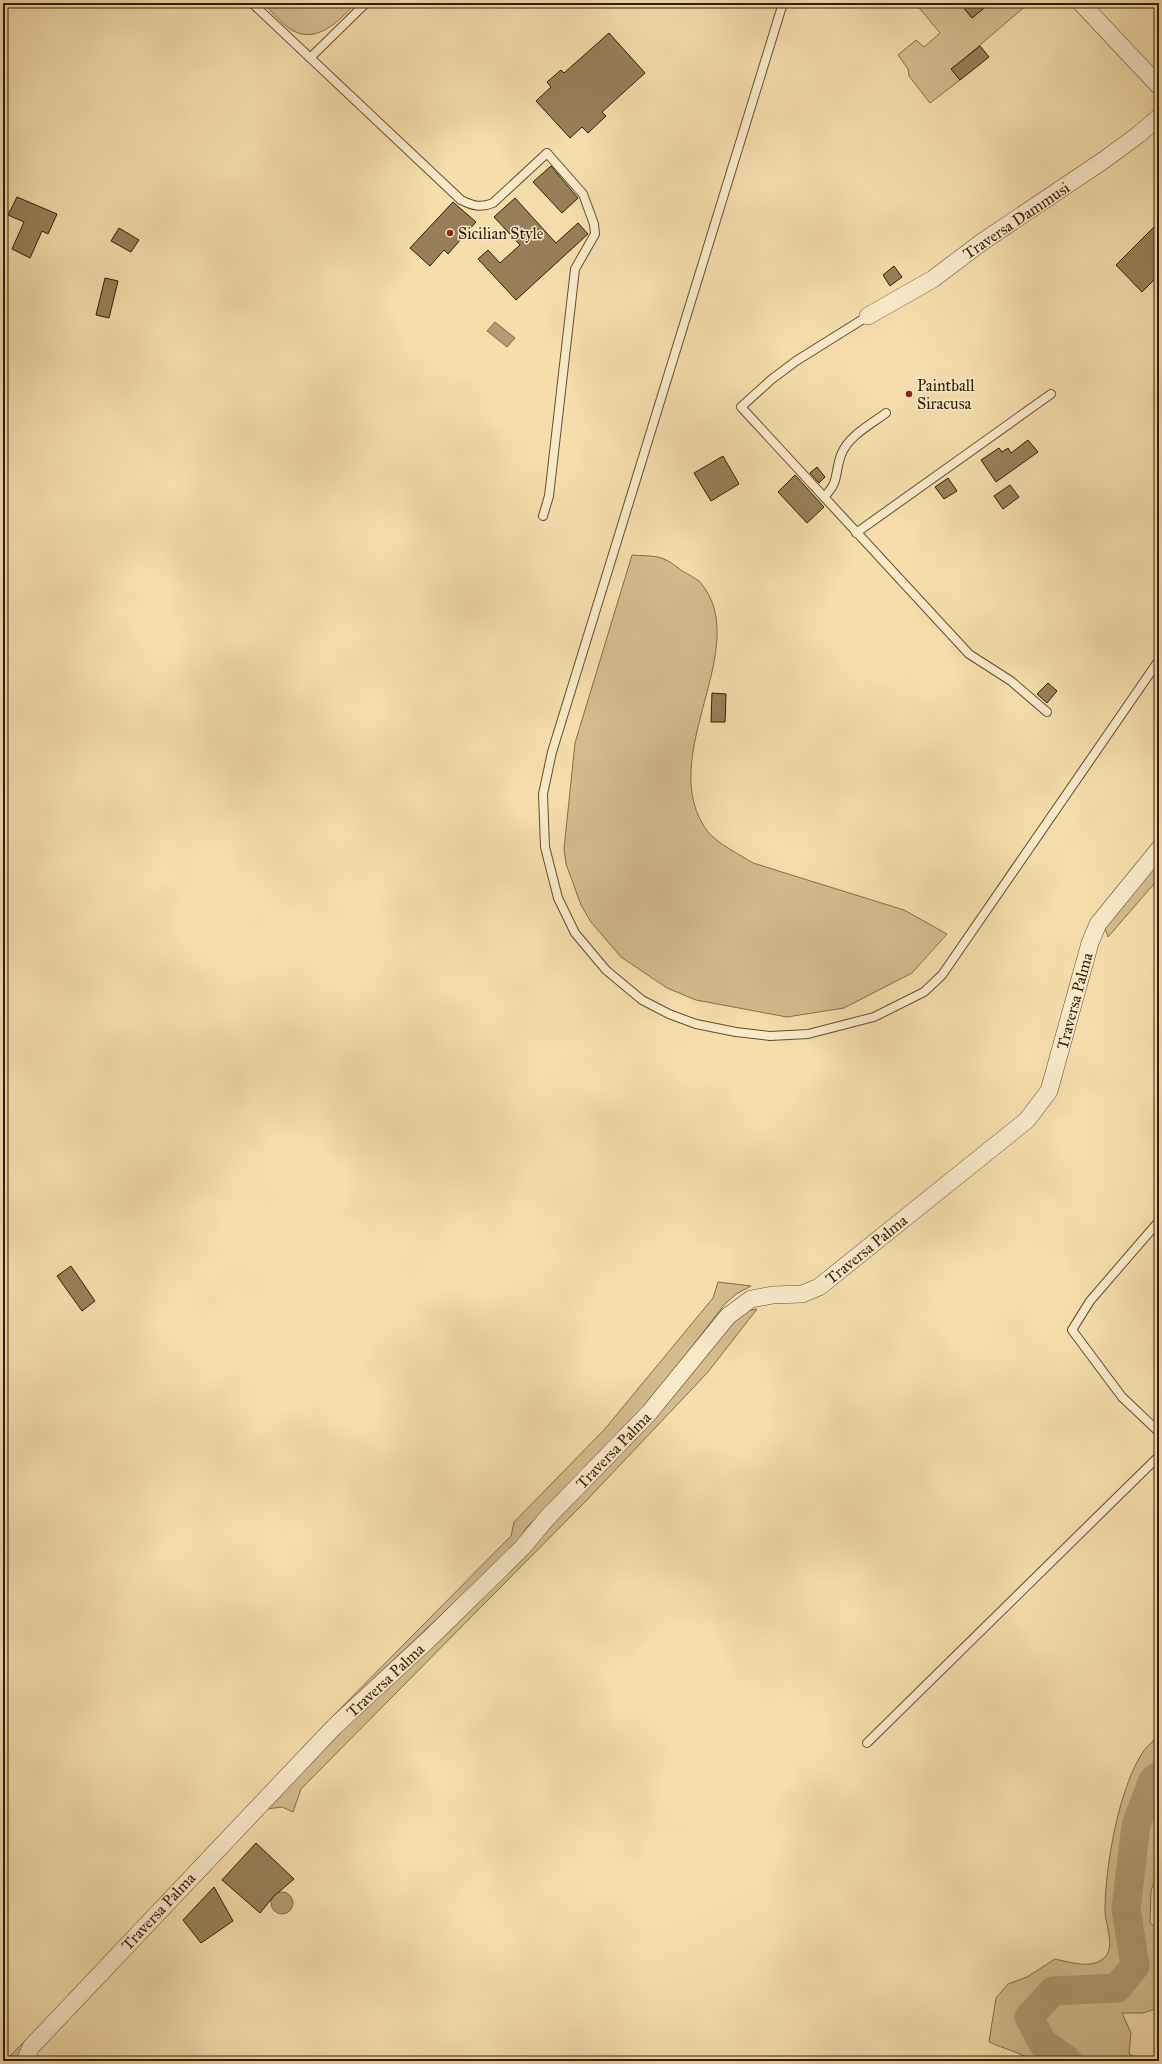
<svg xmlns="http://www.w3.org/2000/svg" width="1162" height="2064" viewBox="0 0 1162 2064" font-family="'IM FELL Great Primer',serif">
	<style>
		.green { fill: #d4bc8f; stroke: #836c48 }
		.water { fill: #b39b72; stroke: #7f6844 }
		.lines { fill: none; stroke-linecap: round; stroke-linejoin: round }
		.river { stroke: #b39b72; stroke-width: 29 }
		.building { fill: #978059; stroke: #321b00 }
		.lane-casing { stroke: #634c2b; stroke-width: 10 }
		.street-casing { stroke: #634c2b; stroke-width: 18 }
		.lane { stroke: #f8e9c9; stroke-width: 8 }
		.street { stroke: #f8e9c9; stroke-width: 17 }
		.poi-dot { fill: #8f2418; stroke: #f8e9c9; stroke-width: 1.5 }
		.labels { text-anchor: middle; stroke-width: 3; stroke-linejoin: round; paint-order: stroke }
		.street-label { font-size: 16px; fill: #321b00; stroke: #f8e9c9 }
		.poi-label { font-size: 16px; fill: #321b00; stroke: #f8e9c9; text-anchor: start }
	</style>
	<rect width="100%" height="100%" fill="#f5ddac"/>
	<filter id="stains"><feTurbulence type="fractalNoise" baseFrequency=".005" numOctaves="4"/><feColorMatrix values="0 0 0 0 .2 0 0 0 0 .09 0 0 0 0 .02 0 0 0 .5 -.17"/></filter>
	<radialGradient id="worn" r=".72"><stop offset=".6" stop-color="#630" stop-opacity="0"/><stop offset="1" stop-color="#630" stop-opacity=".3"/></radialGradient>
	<g class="green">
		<path d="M263,3H356C342,17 322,41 298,33C285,29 273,12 263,3Z"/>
		<polygon points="915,3 960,3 972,18 990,3 1029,3 952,69 960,80 930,103 909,76 908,69 898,55 916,40 924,47 940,33"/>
		<path d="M632,555C642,556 655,555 664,559C671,562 677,567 682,571C688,574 695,578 700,582C756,647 652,758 708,832C717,843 740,855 753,863L904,910L947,934L912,973L844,1008L787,1017L696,1000L667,988L621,957L591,922L581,905L566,864L564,849L575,743Z"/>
		<polygon points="1159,860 1159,878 1108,937 1105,928"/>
		<polygon points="718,1282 751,1286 736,1294 725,1304 641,1412 526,1528 518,1543 326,1723 511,1536 514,1522 604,1430 713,1298"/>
		<polygon points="757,1309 708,1372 585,1502 301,1789 293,1812 282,1807 267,1809 731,1323 747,1311"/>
		<path d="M1159,1735V1873L1151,1890L1150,1922L1159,1932V2008L1143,2013H1122L1131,2033L1129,2054L1144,2061H1032C1020,2052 1004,2049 989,2042L996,1998L1008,1984L1027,1977L1055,1959C1069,1962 1093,1970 1105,1957C1116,1946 1104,1922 1105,1907C1106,1864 1118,1793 1141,1755C1145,1748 1153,1741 1159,1735Z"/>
		<polygon points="32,2034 18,2061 5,2061"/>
	</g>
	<g class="water">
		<polygon points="495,322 515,338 507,347 487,331"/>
		<circle cx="282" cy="1903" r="11"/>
	</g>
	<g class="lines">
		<polyline class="river" points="1068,2061 1042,2042 1029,2017 1053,1991 1117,1988 1135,1966 1126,1909 1136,1825 1153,1780 1159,1776"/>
	</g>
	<g class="building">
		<polygon points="960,3 990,3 972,18"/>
		<polygon points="609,33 645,73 602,112 606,116 588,133 582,127 570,138 536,101 551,87 547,82 561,70 564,73"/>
		<polygon points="980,46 989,57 960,80 951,69"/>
		<polygon points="551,166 578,198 562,213 533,182"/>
		<polygon points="17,197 57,214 48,234 42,231 30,258 12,249 24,222 8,215"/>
		<polygon points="515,198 556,243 578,223 588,234 516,300 478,259 488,250 500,263 520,245 494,217"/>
		<polygon points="453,202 476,222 448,254 444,250 430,266 410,248"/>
		<polygon points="1159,222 1159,275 1142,292 1116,265"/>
		<polygon points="119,228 139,240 131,252 111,241"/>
		<polygon points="894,266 902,277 890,286 883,275"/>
		<polygon points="105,278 118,281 109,318 96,315"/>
		<polygon points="1028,440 1038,452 996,482 981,460 999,448 1002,452 1008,448 1011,453"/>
		<polygon points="723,456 739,484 711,501 694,473"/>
		<polygon points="817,467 825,477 819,483 810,473"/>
		<polygon points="795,475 824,507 807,523 778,492"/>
		<polygon points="948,478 957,491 944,499 935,487"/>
		<polygon points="1010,485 1019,497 1003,509 994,496"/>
		<polygon points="1048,683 1057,691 1047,703 1037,694"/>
		<polygon points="712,693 726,694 725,722 711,722"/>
		<polygon points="71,1266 95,1301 82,1311 57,1276"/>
		<polygon points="256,1843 294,1879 274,1896 260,1913 222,1880"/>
		<polygon points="214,1887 233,1921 201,1943 183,1920"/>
	</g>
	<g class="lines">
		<g class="lane-casing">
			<g id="lane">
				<path d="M252,3L461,200C473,206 481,208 493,203L547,153L583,194L594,224L595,234L575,269L549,496L543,516"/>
				<polyline points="783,3 552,752 543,794 545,847 558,898 575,933 606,970 642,1000 669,1014 696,1024 736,1032 770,1036 808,1034 874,1017 924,992 942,975 1159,660"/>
				<polyline points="310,58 366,3"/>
				<polyline points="868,316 796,361 772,379 741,407 969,654 1011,681 1047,712"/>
				<path d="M824,497C840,481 834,474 841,455C848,436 870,425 886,413"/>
				<polyline points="856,533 1051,394"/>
				<polyline points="1159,1221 1090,1301 1072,1330 1122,1397 1159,1432"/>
				<polyline points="867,1743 1159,1456"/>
			</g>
		</g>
		<g class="street-casing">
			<g id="street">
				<polyline points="1081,3 1159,86"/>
				<polyline points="868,316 933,279 982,242 1104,160 1138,135 1159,117"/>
				<polyline points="25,2061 31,2047 334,1727 428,1640 522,1548 547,1518 649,1413 728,1316 751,1299 773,1295 802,1294 819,1287 1027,1120 1049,1091 1090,943 1098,924 1159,849"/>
			</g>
		</g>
		<use href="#lane" class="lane"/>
		<use href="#street" class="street"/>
	</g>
	<g class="poi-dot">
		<circle cx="450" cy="233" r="4"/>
		<circle cx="909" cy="394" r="4"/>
	</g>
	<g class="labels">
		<g class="street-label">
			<text transform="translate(1016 220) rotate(-34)" y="6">Traversa Dammusi</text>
			<text transform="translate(1074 1001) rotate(-75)" y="6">Traversa Palma</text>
			<text transform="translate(866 1249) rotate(-39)" y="6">Traversa Palma</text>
			<text transform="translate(613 1450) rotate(-46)" y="6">Traversa Palma</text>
			<text transform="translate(385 1680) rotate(-43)" y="6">Traversa Palma</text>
			<text transform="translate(158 1911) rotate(-47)" y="6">Traversa Palma</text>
		</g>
		<g class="poi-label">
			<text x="458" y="239">Sicilian Style</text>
			<text x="917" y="391">Paintball<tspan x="917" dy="18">Siracusa</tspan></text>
		</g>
	</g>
	<rect width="1162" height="2064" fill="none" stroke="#f5ddac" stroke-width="16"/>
	<rect x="4" y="4" width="1154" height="2056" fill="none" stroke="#321b00" stroke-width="2"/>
	<rect x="8" y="8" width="1146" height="2048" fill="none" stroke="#321b00"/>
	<rect width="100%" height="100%" filter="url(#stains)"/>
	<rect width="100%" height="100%" fill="url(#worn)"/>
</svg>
